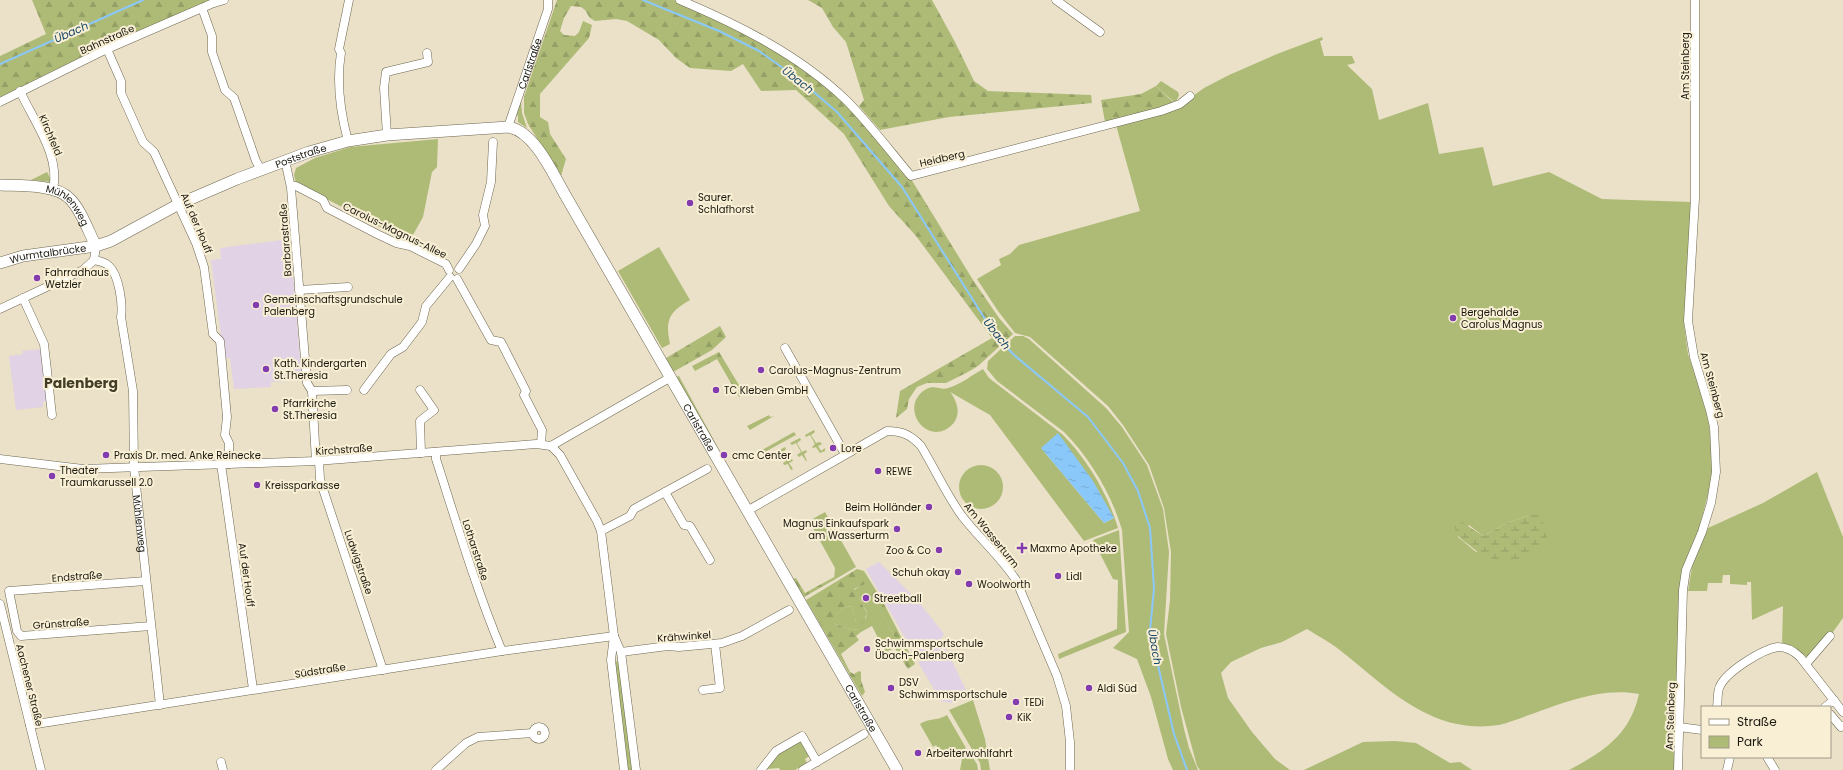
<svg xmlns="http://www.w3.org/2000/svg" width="1843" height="770" viewBox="0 0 1843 770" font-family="Poppins,sans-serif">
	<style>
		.education { fill: #e1d2e5 }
		.green { fill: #aebb77; fill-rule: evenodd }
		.forest { fill: url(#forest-firs) }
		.wetland { fill: url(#wetland-marsh) }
		.water { fill: url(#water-ripples) }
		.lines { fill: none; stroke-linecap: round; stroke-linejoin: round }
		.stream { stroke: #8bc8fa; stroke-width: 2 }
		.minor-casing { stroke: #6e6650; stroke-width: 9 }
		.secondary-casing { stroke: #6e6650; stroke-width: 12 }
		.minor { stroke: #fff; stroke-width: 8 }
		.secondary { stroke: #fff; stroke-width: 11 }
		.poi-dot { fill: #833caf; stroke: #f8efd5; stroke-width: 1.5 }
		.labels { text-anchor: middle; stroke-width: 4; stroke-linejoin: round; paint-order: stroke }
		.street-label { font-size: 10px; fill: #1b180f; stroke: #f8efd5 }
		.poi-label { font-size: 10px; fill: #1b180f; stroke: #f8efd5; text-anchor: start }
		.water-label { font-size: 11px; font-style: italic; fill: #1a4869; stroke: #f8efd5 }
		.district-label { font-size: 14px; font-weight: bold; fill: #443d28; stroke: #f8efd5 }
	</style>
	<defs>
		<pattern id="forest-firs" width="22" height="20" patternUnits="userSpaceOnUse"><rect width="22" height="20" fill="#aebb77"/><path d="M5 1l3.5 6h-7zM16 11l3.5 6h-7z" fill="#95a066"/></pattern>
		<pattern id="wetland-marsh" width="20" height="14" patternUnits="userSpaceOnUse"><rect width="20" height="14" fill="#aebb77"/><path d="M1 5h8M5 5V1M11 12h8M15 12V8" fill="none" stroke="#95a066"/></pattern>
		<pattern id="water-ripples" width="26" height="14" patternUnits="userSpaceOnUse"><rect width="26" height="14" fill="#8bc8fa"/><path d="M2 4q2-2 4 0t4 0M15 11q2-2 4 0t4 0" fill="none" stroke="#77abd5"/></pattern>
	</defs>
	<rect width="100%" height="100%" fill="#eae1c8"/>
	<g class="education">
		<polygon points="290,239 302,380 271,382 271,387 234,389 230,358 224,359 211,260 221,259 220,248"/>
		<polygon points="42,349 48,401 43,402 43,407 16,410 9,356 23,354 22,351"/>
		<polygon points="879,562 918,601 944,634 941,639 969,696 951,703 941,701 918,662 921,662 918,655 915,655 866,569"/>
	</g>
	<g class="green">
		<path d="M1322,37L1323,40L1320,41L1324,56H1352L1355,63L1347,65L1372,89L1379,120L1428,103L1439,154L1483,147L1493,186L1549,172L1602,199L1691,202L1684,324L1688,354L1707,409L1713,459L1711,483L1697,536L1683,570L1676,770H1569C1603,752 1630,735 1639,694C1592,685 1542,713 1499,725C1431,735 1389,689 1341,651C1330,642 1318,636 1307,629L1282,642L1261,648L1231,662L1221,673L1228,698L1252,732L1275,759L1290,770H1200L1197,766L1181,707L1166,634L1170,600L1171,552L1164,508L1149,465L1123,425L1108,406L1030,337L1015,333L998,311L977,279L1001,265L999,259L1010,254L1019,245L1140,211L1116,125L1179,106L1204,88L1229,75L1277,54ZM1529,515L1476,552L1458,537L1469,525L1483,536L1507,523Z"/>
		<polygon points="1161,81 1178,92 1179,95 1177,100 1174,102 1156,86"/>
		<polygon points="521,100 522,113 527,128 518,122 518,116 515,114"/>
		<polygon points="438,139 437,167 432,172 423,217 409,242 296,183 294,175 296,168 315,158 350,147"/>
		<polygon points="47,172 52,182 31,180"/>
		<path d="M659,247L690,300C669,312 665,320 670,344L662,348L618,271Z"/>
		<path d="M1015,336H1023L1029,339L1106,408L1122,427L1147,465L1163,509L1169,552L1164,634L1184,729L1189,748L1198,770H1173L1168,759L1151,697L1137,659L1113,648L1129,632L1122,530C1112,495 1090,458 1064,432L997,381L987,369L988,361Z"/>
		<path d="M983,369L989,378L1062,434C1087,459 1108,494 1118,528L1084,541L990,415L950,392C959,403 963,421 945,430C922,440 903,408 922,392C933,382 940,391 948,388C960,385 972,375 983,369ZM1041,448L1114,518L1104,523Z"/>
		<polygon points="679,376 717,446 714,448 676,377"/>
		<polygon points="769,415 770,417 774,416 750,430 747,426"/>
		<polygon points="814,430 815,432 811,435 816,443 820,442 822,444 818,446 821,451 825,448 825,451 820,453 816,447 813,448 812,447 815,444 810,435 806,437 805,435"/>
		<polygon points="794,432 796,435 763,453 762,450"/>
		<polygon points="800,438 801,440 797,443 802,452 806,450 807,452 804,454 807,461 806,461 802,455 799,457 797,455 801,452 796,443 792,445 790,443"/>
		<polygon points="785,447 786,449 783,452 788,461 792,459 793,461 789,463 793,469 791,470 788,464 784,465 783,463 786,461 781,452 777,454 776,452"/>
		<circle cx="981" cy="487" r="22"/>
		<polygon points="1817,472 1843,537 1843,618 1830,636 1807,657 1791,647 1782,645 1783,606 1752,620 1751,582 1747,582 1747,585 1730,584 1730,575 1723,575 1722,583 1708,583 1707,591 1688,591 1693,561 1708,528 1763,503"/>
		<polygon points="825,512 856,567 834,580 835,568 809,521"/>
		<polygon points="1119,530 1126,632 1059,659 1058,654 1117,629 1118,580 1113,579 1093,540"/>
		<path d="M865,583L899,645L904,663L895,648L885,652L872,626L861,632L859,630L850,629L835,624L831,621C836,615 844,604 852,607L856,621L866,618L867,612L854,590Z"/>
		<polygon points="619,661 634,770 626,770 613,662"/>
		<polygon points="973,700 985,739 990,770 981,770 980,763 949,710"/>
		<path d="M947,715L966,748L949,757L942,755L936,745L933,747L920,724C931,717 935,722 947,715Z"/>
		<polygon points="802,740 811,755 805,759 807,763 795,770 780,770 779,768 767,769 777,755"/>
		<polygon points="1395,741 1416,743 1450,763 1460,762 1472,770 1304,770 1363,742"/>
		<polygon points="968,751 977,764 978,770 960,770 963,754"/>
	</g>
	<g class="forest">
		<polygon points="32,0 211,0 71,62 0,98 0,56 46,34"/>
		<polygon points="557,0 674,0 702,12 778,50 844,102 908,174 973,280 999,318 1013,334 978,366 968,372 946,383 927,383 917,387 909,399 907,409 896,418 900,391 992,338 916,236 889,206 844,134 796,90 761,91 743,64 731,71 690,68 676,58 659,40 627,21 616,19 595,21 590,18 585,10 581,7 571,6 564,18 560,31 564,35 575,36 579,32 583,21 592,25 589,38 540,94 540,117 548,122 550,134 566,159 561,176 528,124 524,113 524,97"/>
		<polygon points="808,0 932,0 955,42 974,81 988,91 1091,95 1092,103 949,117 880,130 859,106 864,100 846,42 833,27 822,8"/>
		<polygon points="1156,86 1173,102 1159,108 1105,122 1101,100 1141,94"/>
		<polygon points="720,326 726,337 712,350 673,372 666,358"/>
		<polygon points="719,352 742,390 742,394 739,397 717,359 695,371 692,366"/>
		<path d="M857,569L864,571L882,600L915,664L908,669L904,663L899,645L865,584L854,589L867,613L864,621L860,625L856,621L852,607C844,604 836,615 832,621L835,624L850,629L860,630L861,632L856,636L859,640L841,654L850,672L854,674L859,671L861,672V680L865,692L862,696L806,600Z"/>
		<polygon points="836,576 834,580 804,597 792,579 796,578 805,593"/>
	</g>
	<path class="wetland" d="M1529,515H1538C1564,546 1527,563 1499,560C1488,559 1477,552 1469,545C1460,538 1454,535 1455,523L1459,520L1483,536L1507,523Z"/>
	<polygon class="water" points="1058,433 1093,481 1114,518 1104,523 1041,448"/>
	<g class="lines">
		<g class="stream">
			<polyline points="643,0 719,31 759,51 801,81 837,112 902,187 995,335 1014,355 1088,417 1123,463 1138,491 1150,528 1154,588 1150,631 1174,734 1187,770"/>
			<polyline points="0,64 143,0"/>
		</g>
		<g class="minor-casing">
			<g id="minor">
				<path d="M680,0C739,25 799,55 846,100C869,123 890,151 911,176L1161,111L1180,104L1190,96"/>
				<polyline points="1056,0 1100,32"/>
				<polyline points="202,8 212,36 212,52 225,90 234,98 256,161 261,170"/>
				<polyline points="107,49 121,81 121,93 143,142 154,152 196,243 204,267 213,334 220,341 227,417 225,435 229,443 229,464"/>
				<path d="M20,91C33,120 61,156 53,189"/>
				<polyline points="0,102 107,49 211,4 224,0"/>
				<path id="s1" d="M508,127L548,9V0"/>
				<polyline points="387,135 384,88 386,72 428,62 427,53"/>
				<path d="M348,141C340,111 336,83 341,53L339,49L349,0"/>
				<polyline points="285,160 291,188 307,383 312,391 316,461"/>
				<polyline points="291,186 296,186 323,200 327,208 377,234 396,243 410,246 446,264 449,270"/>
				<path id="s2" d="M94,260C100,261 105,262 109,266C119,275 123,304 121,317L133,391L134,467L160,705"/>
				<polyline points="459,269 476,244 485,226 483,215 491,182 493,142"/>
				<polyline points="457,279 491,340 501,342 526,391 524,395 542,430 541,444"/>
				<polyline points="299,290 348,287"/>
				<polyline points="23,298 44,344 52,415"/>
				<polyline points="0,309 83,270 94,260 96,246"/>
				<polyline points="785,348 845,454"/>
				<polyline points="364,390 391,354 403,347 422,322 426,306 450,277"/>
				<polyline points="420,390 434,410 420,421 421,453"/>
				<polyline points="312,391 347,390"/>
				<polyline points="551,446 560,455 597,521 601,531 614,636 611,660 624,770"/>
				<path d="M436,452V459C457,524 476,589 502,651"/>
				<polyline points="0,459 83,469 316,461 536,444 551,446 671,377"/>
				<polyline points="319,461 320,479 323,489 383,670"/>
				<polyline points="221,464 253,689"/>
				<polyline points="665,492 684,525 690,526 710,560"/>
				<path d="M747,511L887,431C902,431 911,435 921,446C935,469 946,494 962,516C979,538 1001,557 1016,580L1057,676L1066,706L1070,742V770"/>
				<polyline points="601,531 630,516 634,509 707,469"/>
				<polyline points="146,581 9,591 17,631 21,636 151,626"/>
				<polyline points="0,604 41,770"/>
				<polyline points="614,636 621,652 636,770"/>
				<polyline points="621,652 668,646 679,647 722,643 742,636 789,610"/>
				<polyline points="1806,664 1830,636"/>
				<polyline points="703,690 720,688 715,644"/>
				<path d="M1717,707C1718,701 1717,691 1720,686C1727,671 1763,649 1778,647C1787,647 1794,651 1800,657L1843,712"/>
				<polyline points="1825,707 1834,700"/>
				<polyline points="1830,714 1841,727 1843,726"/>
				<polyline points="30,725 502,651 614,636"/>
				<polyline points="1679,727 1702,730"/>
				<circle cx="539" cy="733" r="6"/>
				<polyline points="1767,757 1775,770"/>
				<polyline points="221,762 223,770"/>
				<polyline points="436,770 466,743 478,737 533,733"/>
				<polyline points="761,770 776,751 802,736 817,762"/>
				<polyline points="803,770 864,734"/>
				<polyline points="1678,770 1683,590 1686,570 1702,532 1711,503 1716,472 1714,427 1710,410 1694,357 1688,321 1695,198 1695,0"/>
				<polyline points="1727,770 1730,757"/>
			</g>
		</g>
		<g class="secondary-casing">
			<g id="secondary">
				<path id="s3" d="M0,185C19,186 55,184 69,198C81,209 88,231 96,246"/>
				<path id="s4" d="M0,263L23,256L96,246L111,241L179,204L237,179L309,152L348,141L387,135L508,127C534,131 552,172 564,193L897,770"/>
			</g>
		</g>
		<use href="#minor" class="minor"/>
		<use href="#secondary" class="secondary"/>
	</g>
	<g class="poi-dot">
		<circle cx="690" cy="203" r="4"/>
		<circle cx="37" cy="278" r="4"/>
		<circle cx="256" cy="305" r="4"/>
		<circle cx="1453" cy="318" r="4"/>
		<circle cx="266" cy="369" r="4"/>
		<circle cx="761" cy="370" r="4"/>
		<circle cx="716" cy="390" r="4"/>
		<circle cx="275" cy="409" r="4"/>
		<circle cx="833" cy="448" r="4"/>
		<circle cx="106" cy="455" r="4"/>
		<circle cx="724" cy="455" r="4"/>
		<circle cx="878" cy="471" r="4"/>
		<circle cx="52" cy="476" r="4"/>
		<circle cx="257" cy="485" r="4"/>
		<circle cx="929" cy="507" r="4"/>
		<circle cx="897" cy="529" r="4"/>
		<path d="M1020 542h4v4h4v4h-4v4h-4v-4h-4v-4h4z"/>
		<circle cx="939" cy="550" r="4"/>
		<circle cx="958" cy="572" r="4"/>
		<circle cx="1058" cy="576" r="4"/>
		<circle cx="969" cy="584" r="4"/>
		<circle cx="866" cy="598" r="4"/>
		<circle cx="867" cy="649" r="4"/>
		<circle cx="891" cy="688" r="4"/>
		<circle cx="1089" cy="688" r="4"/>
		<circle cx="1016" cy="702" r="4"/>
		<circle cx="1009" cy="717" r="4"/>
		<circle cx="918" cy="753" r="4"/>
	</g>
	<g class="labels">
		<g class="street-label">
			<text transform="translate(107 39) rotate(-24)" y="4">Bahnstraße</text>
			<text dy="4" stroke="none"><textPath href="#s1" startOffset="67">Carlstraße</textPath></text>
			<text transform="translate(1685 66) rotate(-90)" y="4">Am Steinberg</text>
			<text transform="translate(51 135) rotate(67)" y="4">Kirchfeld</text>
			<text dy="4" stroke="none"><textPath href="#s4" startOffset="322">Poststraße</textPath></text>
			<text transform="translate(942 158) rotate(-13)" y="4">Heidberg</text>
			<text dy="4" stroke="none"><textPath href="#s3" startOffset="75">Mühlenweg</textPath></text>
			<text transform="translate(197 223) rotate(67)" y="4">Auf der Houff</text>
			<text transform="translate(395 230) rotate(26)" y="4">Carolus-Magnus-Allee</text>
			<text transform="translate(285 240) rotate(-94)" y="4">Barbarastraße</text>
			<text dy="4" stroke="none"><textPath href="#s4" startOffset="49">Wurmtalbrücke</textPath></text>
			<text transform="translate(1713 385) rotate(75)" y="4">Am Steinberg</text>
			<text dy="4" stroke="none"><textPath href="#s4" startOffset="892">Carlstraße</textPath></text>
			<text transform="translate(344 449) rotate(-4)" y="4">Kirchstraße</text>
			<text dy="4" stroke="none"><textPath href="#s2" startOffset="278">Mühlenweg</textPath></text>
			<text transform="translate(992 535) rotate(51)" y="4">Am Wasserturm</text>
			<text transform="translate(476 550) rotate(72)" y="4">Lotharstraße</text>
			<text transform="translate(359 562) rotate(71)" y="4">Ludwigstraße</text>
			<text transform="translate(247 575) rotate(82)" y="4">Auf der Houff</text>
			<text transform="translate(77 576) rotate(-4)" y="4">Endstraße</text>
			<text transform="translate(61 623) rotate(-4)" y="4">Grünstraße</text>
			<text transform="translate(684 636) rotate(-4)" y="4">Krähwinkel</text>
			<text transform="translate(320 670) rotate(-9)" y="4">Südstraße</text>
			<text transform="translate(30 685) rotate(76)" y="4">Aachener Straße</text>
			<text dy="4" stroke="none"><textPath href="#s4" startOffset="1216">Carlstraße</textPath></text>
			<text transform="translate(1670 716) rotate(-88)" y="4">Am Steinberg</text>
		</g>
		<g class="poi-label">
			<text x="698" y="201">Saurer.<tspan x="698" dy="12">Schlafhorst</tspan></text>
			<text x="45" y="276">Fahrradhaus<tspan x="45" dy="12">Wetzler</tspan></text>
			<text x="264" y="303">Gemeinschaftsgrundschule<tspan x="264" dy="12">Palenberg</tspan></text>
			<text x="1461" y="316">Bergehalde<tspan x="1461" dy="12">Carolus Magnus</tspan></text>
			<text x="274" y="367">Kath. Kindergarten<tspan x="274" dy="12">St.Theresia</tspan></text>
			<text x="769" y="374">Carolus-Magnus-Zentrum</text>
			<text x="724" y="394">TC Kleben GmbH</text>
			<text x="283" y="407">Pfarrkirche<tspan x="283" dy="12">St.Theresia</tspan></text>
			<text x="841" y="452">Lore</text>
			<text x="114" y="459">Praxis Dr. med. Anke Reinecke</text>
			<text x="732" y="459">cmc Center</text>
			<text x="60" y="474">Theater<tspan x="60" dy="12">Traumkarussell 2.0</tspan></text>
			<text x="886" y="475">REWE</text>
			<text x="265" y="489">Kreissparkasse</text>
			<text x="921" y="511" text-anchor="end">Beim Holländer</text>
			<text x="889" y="527" text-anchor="end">Magnus Einkaufspark<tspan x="889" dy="12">am Wasserturm</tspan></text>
			<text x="1030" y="552">Maxmo Apotheke</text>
			<text x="931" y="554" text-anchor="end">Zoo &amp; Co</text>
			<text x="950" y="576" text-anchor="end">Schuh okay</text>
			<text x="1066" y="580">Lidl</text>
			<text x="977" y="588">Woolworth</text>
			<text x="874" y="602">Streetball</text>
			<text x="875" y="647">Schwimmsportschule<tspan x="875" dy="12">Übach-Palenberg</tspan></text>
			<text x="899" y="686">DSV<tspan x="899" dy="12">Schwimmsportschule</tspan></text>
			<text x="1097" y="692">Aldi Süd</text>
			<text x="1024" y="706">TEDi</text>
			<text x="1017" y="721">KiK</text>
			<text x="926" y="757">Arbeiterwohlfahrt</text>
		</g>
		<g class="water-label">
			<text transform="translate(71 32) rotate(-24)" y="4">Übach</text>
			<text transform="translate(798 80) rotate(38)" y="4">Übach</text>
			<text transform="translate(997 334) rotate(52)" y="4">Übach</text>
			<text transform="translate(1155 647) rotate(80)" y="4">Übach</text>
		</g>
		<g class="district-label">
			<text x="81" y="388">Palenberg</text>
		</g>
	</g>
	<rect x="1701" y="706" width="130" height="52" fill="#f8efd5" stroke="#a09986"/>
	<rect x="1709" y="719" width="20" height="6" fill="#ffffff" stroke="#a09986"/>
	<text x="1737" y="726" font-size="12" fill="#1b180f">Straße</text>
	<rect x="1709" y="736" width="20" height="12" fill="#aebb77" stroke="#a09986"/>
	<text x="1737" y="746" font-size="12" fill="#1b180f">Park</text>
</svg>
